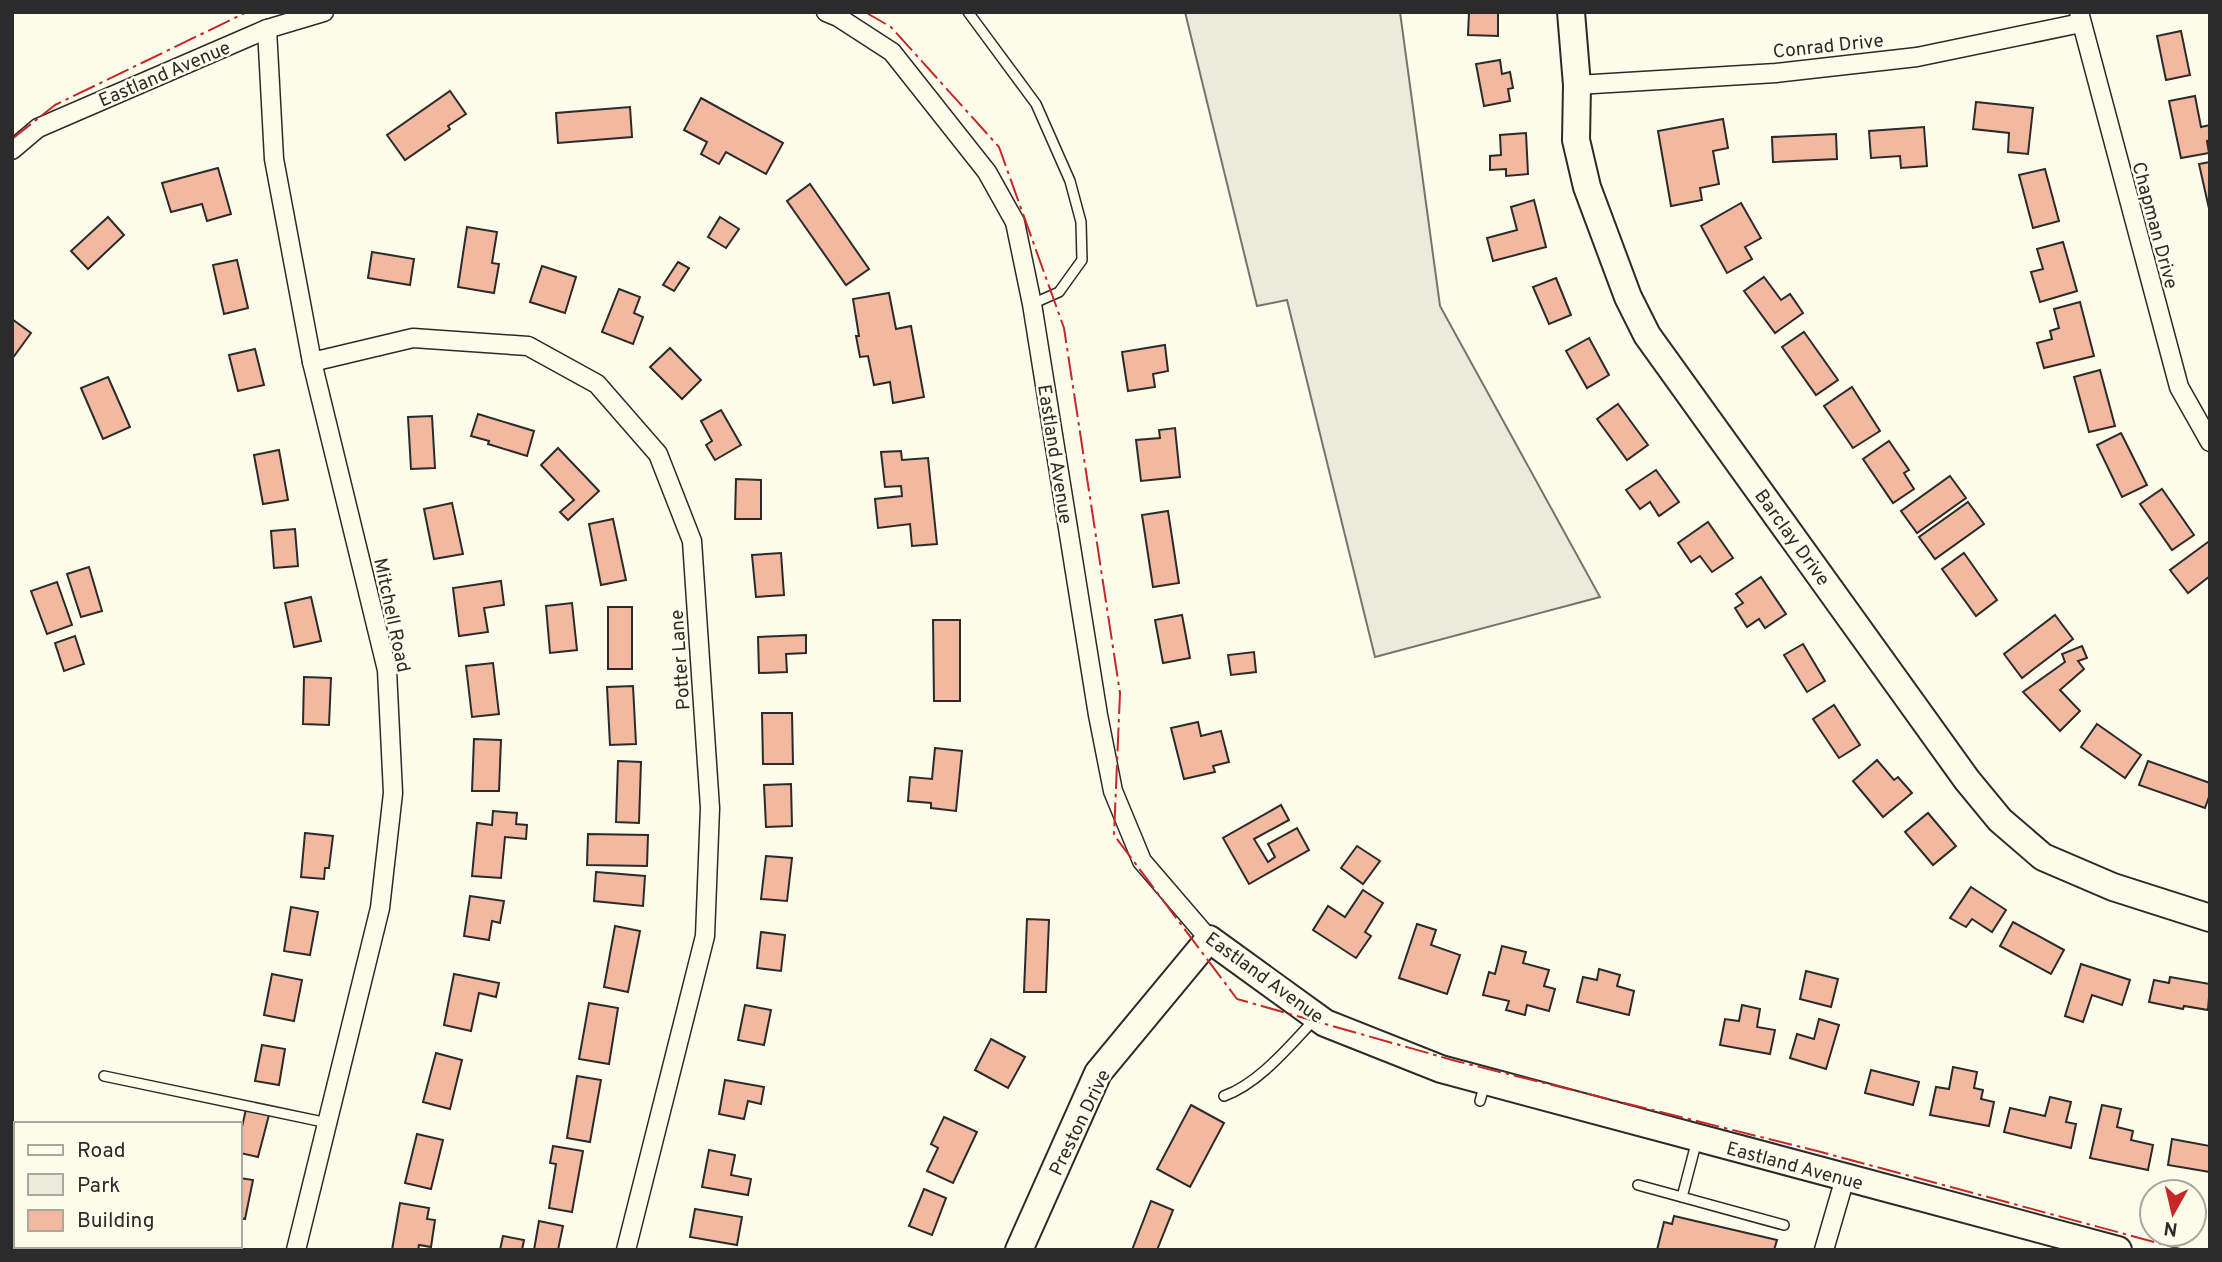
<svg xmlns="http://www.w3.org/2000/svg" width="2222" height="1262" viewBox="0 0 2222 1262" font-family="Overpass,sans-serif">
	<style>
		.green { fill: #ecebdb; stroke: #74746e; stroke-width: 2 }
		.building { fill: #f2b8a0; stroke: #2b2b2b; stroke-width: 2 }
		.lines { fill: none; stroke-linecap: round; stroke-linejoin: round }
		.lane-casing { stroke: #2b2b2b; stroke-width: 12 }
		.street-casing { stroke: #2b2b2b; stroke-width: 21 }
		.secondary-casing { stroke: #2b2b2b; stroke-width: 30 }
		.lane { stroke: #fdfbea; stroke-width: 9 }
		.street { stroke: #fdfbea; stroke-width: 18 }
		.secondary { stroke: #fdfbea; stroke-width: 26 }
		.power { stroke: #c62828; stroke-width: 2; stroke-dasharray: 24 5 3.5 5; stroke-linecap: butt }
		.labels { text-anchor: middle; stroke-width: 5; stroke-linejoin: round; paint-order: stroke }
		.street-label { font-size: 19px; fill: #2b2b2b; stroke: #fdfbea }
	</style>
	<rect width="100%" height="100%" fill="#fdfbea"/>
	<polygon class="green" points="1185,12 1400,12 1440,306 1600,597 1375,657 1287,300 1257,306"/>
	<g class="building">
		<polygon points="1469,12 1498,12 1498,36 1468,35"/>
		<polygon points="2181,31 2190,75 2166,80 2157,36"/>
		<polygon points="1500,60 1502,74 1510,72 1513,88 1508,89 1510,101 1484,106 1476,64"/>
		<polygon points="450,91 466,114 448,126 450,129 405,160 387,135"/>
		<polygon points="2195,96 2201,127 2210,125 2210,140 2207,141 2209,153 2181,158 2169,101"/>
		<polygon points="701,98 783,143 766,174 726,152 719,164 701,154 707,142 684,130"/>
		<polygon points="1976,102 2033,108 2028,154 2008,152 2009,133 1973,129"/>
		<polygon points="630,107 632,137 558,143 556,113"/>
		<polygon points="1723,119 1728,148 1713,151 1719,184 1700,188 1702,200 1671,206 1658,131"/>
		<polygon points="1924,127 1927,166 1901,168 1900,156 1871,158 1869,131"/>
		<polygon points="1526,133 1528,174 1506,176 1506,169 1490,170 1490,156 1501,155 1500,135"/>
		<polygon points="1836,134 1837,159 1773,162 1772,137"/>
		<polygon points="2210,162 2210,213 2199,164"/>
		<polygon points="218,168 231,214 207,221 202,204 171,212 162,183"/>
		<polygon points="2045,169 2059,221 2033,228 2019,175"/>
		<polygon points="810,184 869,269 846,285 787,201"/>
		<polygon points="1534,200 1546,247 1493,261 1487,238 1517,230 1511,207"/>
		<polygon points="1741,203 1761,238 1745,247 1752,259 1727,273 1701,226"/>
		<polygon points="108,217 124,235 88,269 71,251"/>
		<polygon points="720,217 739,229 726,248 708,237"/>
		<polygon points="467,227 497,232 492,263 499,264 494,293 458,287"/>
		<polygon points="2063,242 2077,291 2040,302 2031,272 2043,269 2037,249"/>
		<polygon points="372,252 414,259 410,285 368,278"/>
		<polygon points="237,260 248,308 224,314 213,265"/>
		<polygon points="678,262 689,268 674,291 663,285"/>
		<polygon points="542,266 576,277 565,313 530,302"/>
		<polygon points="1764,277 1781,300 1790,294 1803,313 1775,333 1744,291"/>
		<polygon points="1556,278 1571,315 1549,324 1533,287"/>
		<polygon points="619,289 640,297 634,313 643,317 633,344 602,332"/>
		<polygon points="889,293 896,329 911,326 924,397 893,403 890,382 874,385 868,356 860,357 856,336 859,336 853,299"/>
		<polygon points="2080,302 2094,356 2044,368 2037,343 2052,339 2050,331 2059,328 2054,309"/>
		<polygon points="12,319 31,333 12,359"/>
		<polygon points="1804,332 1838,380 1816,395 1782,347"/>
		<polygon points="1589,338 1609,375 1587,388 1566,351"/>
		<polygon points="1165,345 1168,371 1153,374 1155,387 1128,391 1122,352"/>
		<polygon points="670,348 701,380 682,399 650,367"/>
		<polygon points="255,349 264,385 238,391 229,355"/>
		<polygon points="2100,370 2115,426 2089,432 2074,377"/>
		<polygon points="108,377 130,427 103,439 81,388"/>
		<polygon points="1852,387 1880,431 1853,448 1824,406"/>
		<polygon points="1618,404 1648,445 1627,460 1597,419"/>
		<polygon points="721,410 741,445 715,460 706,445 712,441 701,421"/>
		<polygon points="478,414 534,431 527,456 488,444 489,441 471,436"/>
		<polygon points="432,416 435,468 411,469 408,417"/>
		<polygon points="1175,428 1180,477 1141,481 1136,440 1160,438 1159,430"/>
		<polygon points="2121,433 2147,485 2122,497 2097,445"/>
		<polygon points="1889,441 1909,470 1904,473 1914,489 1893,503 1863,459"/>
		<polygon points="558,448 599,491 568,520 560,512 574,500 541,465"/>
		<polygon points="279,450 288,500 263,504 254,455"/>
		<polygon points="901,451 902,460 928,458 937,544 912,546 910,524 878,528 875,499 902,496 901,486 885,487 881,452"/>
		<polygon points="1656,470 1679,502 1659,516 1650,502 1640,509 1626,490"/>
		<polygon points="1950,476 1966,498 1917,533 1901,511"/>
		<polygon points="736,479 761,480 761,519 735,519"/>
		<polygon points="2162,489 2194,535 2172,550 2140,504"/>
		<polygon points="1968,502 1984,524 1935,559 1919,537"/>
		<polygon points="452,503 463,554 434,559 424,509"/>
		<polygon points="1168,511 1179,583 1153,587 1142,515"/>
		<polygon points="613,519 626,580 601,585 589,524"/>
		<polygon points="1708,522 1733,558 1712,572 1700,556 1691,562 1678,543"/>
		<polygon points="295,529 298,566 274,568 271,531"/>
		<polygon points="2208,542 2210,544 2210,576 2188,593 2170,570"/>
		<polygon points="781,553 784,595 756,597 752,555"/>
		<polygon points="1964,553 1997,600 1976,616 1942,569"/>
		<polygon points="89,567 102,611 81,617 67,574"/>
		<polygon points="1761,577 1786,614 1765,628 1759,619 1747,627 1735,608 1743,603 1736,594"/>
		<polygon points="501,581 504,605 484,608 488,632 459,636 453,588"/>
		<polygon points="57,582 72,625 47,634 31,591"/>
		<polygon points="311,597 321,641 294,647 285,603"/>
		<polygon points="572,603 577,650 550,653 546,606"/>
		<rect x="608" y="607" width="24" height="62"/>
		<polygon points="1182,615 1190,658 1163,663 1155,620"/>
		<polygon points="2055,615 2073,639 2022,678 2004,654"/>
		<polygon points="933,620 960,620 960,701 934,701"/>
		<polygon points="806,635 806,653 786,654 787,672 759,673 758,637"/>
		<polygon points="75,636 84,664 64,671 55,643"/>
		<polygon points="1803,644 1825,681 1807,692 1784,655"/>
		<polygon points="2082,646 2087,658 2078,661 2084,669 2060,690 2080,711 2060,731 2023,692 2065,662 2062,654"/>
		<polygon points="1254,652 1256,672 1231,675 1228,655"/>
		<polygon points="493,663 499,714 472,717 466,666"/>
		<polygon points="304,677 331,678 329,725 303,724"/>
		<polygon points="633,686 636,744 610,745 607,687"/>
		<polygon points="1834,705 1860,745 1839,758 1813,719"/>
		<polygon points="762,713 792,713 793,764 763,764"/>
		<polygon points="1198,722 1201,736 1221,731 1229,762 1213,766 1215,772 1184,779 1171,728"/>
		<polygon points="2097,724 2141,755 2125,778 2081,747"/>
		<polygon points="474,739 501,740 499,791 472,791"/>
		<polygon points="935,748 962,751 956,811 931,808 931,803 908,801 910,777 932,779"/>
		<polygon points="1877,760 1894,780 1898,777 1912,793 1883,817 1853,781"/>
		<polygon points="618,761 641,762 639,823 616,822"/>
		<polygon points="2148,761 2210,783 2210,794 2205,808 2139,785"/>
		<polygon points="791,784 792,826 766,827 764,785"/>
		<polygon points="1281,805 1289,820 1254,839 1268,862 1275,857 1268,844 1297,828 1309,850 1249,884 1223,838"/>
		<polygon points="493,811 517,813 516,824 527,825 526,839 505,837 501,878 472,876 477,823 492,825"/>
		<polygon points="1928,813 1956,846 1933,865 1905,832"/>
		<polygon points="305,833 333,836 329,868 325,868 324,879 301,877"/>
		<polygon points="588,834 648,835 647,866 587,865"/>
		<polygon points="1357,846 1380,861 1363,884 1341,868"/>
		<polygon points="766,856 792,858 787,901 761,899"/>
		<polygon points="596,872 645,876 643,906 594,901"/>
		<polygon points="1971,887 2006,910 1992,932 1972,919 1966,927 1950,918"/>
		<polygon points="1363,890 1383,903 1365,932 1371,936 1356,958 1313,930 1328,906 1345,917"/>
		<polygon points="470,896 504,901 500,923 492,921 489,940 464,936"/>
		<polygon points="291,907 318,912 310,955 284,951"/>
		<polygon points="1027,919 1049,920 1046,992 1024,992"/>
		<polygon points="2013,922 2064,950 2051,974 2000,946"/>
		<polygon points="1417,924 1436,930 1431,945 1460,955 1447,994 1399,978"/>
		<polygon points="615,926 640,931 628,992 604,987"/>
		<polygon points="761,932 785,935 781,971 757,968"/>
		<polygon points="1502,946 1526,952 1523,963 1549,970 1544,986 1555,989 1549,1011 1527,1005 1525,1015 1506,1010 1509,1001 1483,995 1489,972 1495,974"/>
		<polygon points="2081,964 2130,980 2122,1005 2092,995 2083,1022 2065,1016"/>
		<polygon points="1599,969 1620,975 1617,986 1634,991 1629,1015 1577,1002 1583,977 1597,980"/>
		<polygon points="1806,971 1838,979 1831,1007 1800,999"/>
		<polygon points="272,974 302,980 294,1021 264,1015"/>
		<polygon points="454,974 499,983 496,997 479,993 471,1031 444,1025"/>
		<polygon points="2170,977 2210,984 2208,1010 2184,1006 2183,1009 2149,1002 2154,980 2169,983"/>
		<polygon points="589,1003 618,1008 609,1064 579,1059"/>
		<polygon points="745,1005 771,1010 764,1045 738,1040"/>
		<polygon points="1742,1005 1760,1009 1757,1027 1775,1030 1770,1054 1720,1045 1725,1019 1739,1021"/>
		<polygon points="1819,1019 1839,1025 1826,1069 1790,1058 1797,1034 1814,1039"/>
		<polygon points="991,1039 1025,1057 1008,1088 975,1070"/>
		<polygon points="262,1045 285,1049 279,1085 255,1081"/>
		<polygon points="436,1053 462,1060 450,1109 423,1102"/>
		<polygon points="1953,1067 1977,1072 1974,1088 1983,1090 1981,1099 1994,1102 1989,1126 1930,1115 1936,1087 1949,1089"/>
		<polygon points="1871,1070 1919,1082 1913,1105 1865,1093"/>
		<polygon points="577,1076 601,1080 590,1142 567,1138"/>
		<polygon points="725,1080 764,1087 761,1104 748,1101 744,1119 719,1114"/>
		<polygon points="2050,1097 2071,1102 2066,1122 2076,1124 2071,1148 2004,1132 2010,1108 2045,1116"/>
		<polygon points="1191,1105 1224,1123 1190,1187 1157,1169"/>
		<polygon points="2102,1105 2121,1109 2117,1127 2133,1131 2131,1140 2153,1145 2148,1170 2090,1158"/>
		<polygon points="246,1109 269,1115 258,1157 240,1153 240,1136"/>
		<polygon points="944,1117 977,1132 953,1183 927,1171 938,1148 931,1144"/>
		<polygon points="417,1134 443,1140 431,1189 405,1183"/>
		<polygon points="2172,1139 2210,1146 2210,1172 2168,1165"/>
		<polygon points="553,1146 583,1151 572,1212 549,1208 556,1164 550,1163"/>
		<polygon points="709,1150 735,1155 731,1175 751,1179 748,1195 702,1187"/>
		<polygon points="240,1178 253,1180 245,1219 240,1218"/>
		<polygon points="924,1189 946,1198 932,1235 909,1226"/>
		<polygon points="1151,1201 1173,1210 1157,1250 1132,1250"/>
		<polygon points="400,1203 429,1208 427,1219 435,1220 431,1247 419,1245 418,1250 392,1250"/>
		<polygon points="695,1209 742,1217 737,1245 690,1237"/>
		<polygon points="1674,1216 1777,1240 1774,1250 1657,1250 1664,1222 1672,1224"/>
		<polygon points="539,1221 563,1226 558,1250 534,1250"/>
		<polygon points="503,1236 524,1240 522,1250 500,1250"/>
	</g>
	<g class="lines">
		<g class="lane-casing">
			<g id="lane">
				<polyline points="968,12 1036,104 1070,181 1081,222 1082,260 1059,292 1032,304"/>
				<polyline points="104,1076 328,1123"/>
				<path d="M1224,1096C1260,1083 1290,1045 1316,1018"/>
				<polyline points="1480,1101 1485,1083"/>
				<polyline points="1638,1185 1784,1225"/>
				<polyline points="1682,1197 1697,1140"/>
			</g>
		</g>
		<g class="street-casing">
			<g id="street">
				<polyline points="826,12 838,17 892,52 987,172 1015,222 1032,304 1098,715 1113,791 1142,861 1209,939"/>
				<polyline points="2079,12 2179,387 2210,442"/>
				<polyline points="267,29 274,159 312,362 387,670 393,793 380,908 296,1250"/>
				<polyline points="1577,85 1776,73 1917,57 2081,23"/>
				<polyline points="12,150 38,128 267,29 324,12"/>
				<polyline points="312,362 413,338 528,346 597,384 658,454 692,541 710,808 705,936 626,1250"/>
				<polyline points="1824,1250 1845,1178"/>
			</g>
		</g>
		<g class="secondary-casing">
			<g id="secondary">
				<polyline points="1571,12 1577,85 1576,140 1587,187 1628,297 1647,335 1967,780 2000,820 2043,857 2113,887 2210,918"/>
				<polyline points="1019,1250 1098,1073 1209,939 1325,1023 1441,1069 2118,1250"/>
			</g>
		</g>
		<use href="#lane" class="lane"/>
		<use href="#street" class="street"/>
		<use href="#secondary" class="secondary"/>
		<g class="power">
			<polyline points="865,12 891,27 999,147 1064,328 1120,693 1114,835 1237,999 1456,1061 1821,1152 2184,1250"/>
			<polyline points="12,139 55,105 247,12"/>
		</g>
	</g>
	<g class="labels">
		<g class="street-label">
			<text transform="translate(1828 45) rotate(-6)" y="7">Conrad Drive</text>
			<text transform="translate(164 73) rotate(-23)" y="7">Eastland Avenue</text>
			<text transform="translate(2156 225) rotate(75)" y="7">Chapman Drive</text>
			<text transform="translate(1056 454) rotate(81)" y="7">Eastland Avenue</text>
			<text transform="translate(1793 537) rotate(54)" y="7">Barclay Drive</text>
			<text transform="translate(393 615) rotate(78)" y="7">Mitchell Road</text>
			<text transform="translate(679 660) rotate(-94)" y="7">Potter Lane</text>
			<text transform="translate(1265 977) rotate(36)" y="7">Eastland Avenue</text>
			<text transform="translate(1079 1122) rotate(-64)" y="7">Preston Drive</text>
			<text transform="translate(1795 1165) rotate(15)" y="7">Eastland Avenue</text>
		</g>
	</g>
	<rect width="2222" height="1262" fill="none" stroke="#2b2b2b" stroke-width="28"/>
	<rect x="14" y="1122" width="228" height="126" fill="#fdfbea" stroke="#a9a89e" stroke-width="2"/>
	<rect x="28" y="1145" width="35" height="10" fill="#fdfbea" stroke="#a9a89e" stroke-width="2"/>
	<text x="77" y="1157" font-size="21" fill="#2b2b2b">Road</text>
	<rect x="28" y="1174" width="35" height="21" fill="#ecebdb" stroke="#a9a89e" stroke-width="2"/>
	<text x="77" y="1192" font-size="21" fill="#2b2b2b">Park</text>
	<rect x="28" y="1210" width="35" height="21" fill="#f2b8a0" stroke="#a9a89e" stroke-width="2"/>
	<text x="77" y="1227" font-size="21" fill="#2b2b2b">Building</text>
	<g transform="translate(2173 1213) rotate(188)"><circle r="33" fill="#fdfbea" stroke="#a9a89e" stroke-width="2"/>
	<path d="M0-5L12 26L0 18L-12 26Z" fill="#c62828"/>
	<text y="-10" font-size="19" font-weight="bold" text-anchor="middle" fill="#2b2b2b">N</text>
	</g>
</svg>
